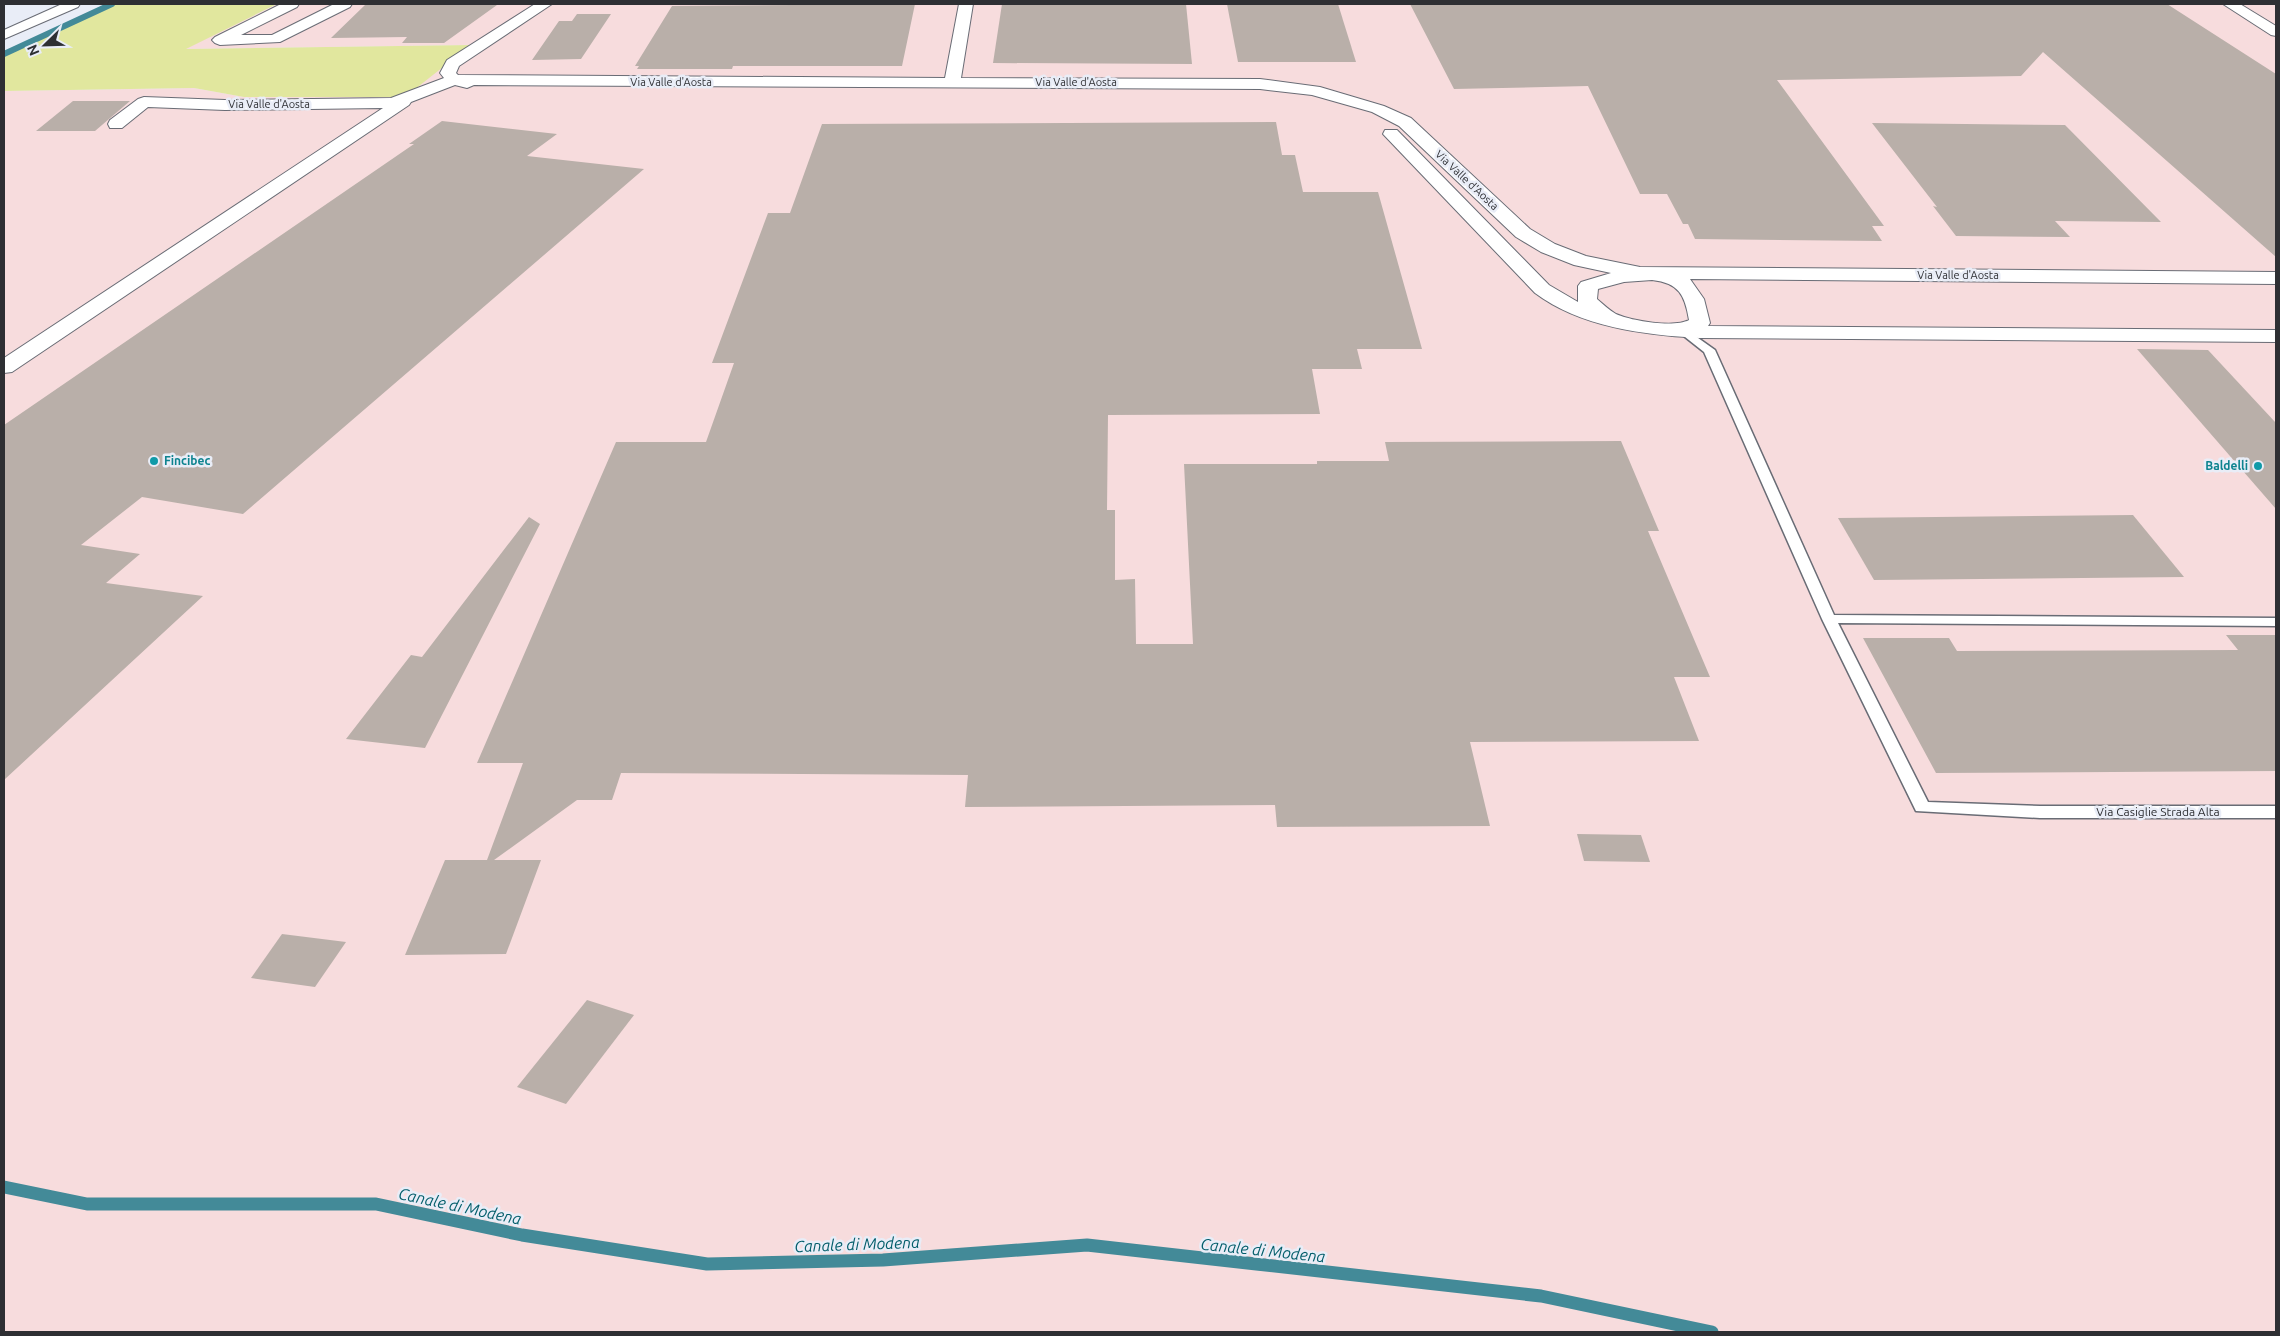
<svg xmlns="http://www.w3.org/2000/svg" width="2280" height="1336" viewBox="0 0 2280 1336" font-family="Ubuntu,sans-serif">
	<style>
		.industrial { fill: #f7dcdd }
		.green { fill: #e1e79e }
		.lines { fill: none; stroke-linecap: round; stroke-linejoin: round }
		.stream-far1 { stroke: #438a98; stroke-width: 6 }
		.stream { stroke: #438a98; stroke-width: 13 }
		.building { fill: #b9afa9 }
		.service-casing { stroke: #696c75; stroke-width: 3 }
		.minor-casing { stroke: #696c75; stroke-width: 2 }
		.tertiary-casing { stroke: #696c75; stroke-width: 2 }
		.service { fill: #fff; fill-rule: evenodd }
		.minor { fill: #fff; fill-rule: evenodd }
		.tertiary { fill: #fff; fill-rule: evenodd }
		.culture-dot { fill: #0f9aa8; stroke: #e9edf7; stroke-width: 2 }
		.labels { text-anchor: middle; stroke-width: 5; stroke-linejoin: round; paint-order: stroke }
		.far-street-label { font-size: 11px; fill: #2e2f33; stroke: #e9edf7 }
		.culture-label { font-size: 12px; font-weight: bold; fill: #0d838f; stroke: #e9edf7; text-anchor: start }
		.street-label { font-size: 12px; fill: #2e2f33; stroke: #e9edf7 }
		.near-water-label { font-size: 16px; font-style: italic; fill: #045e6b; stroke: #e9edf7 }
	</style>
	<rect width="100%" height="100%" fill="#e9edf7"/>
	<polygon class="industrial" points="277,4 2276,4 2276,1332 4,1332 4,91 194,88 244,97 470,45 184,49"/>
	<polygon class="green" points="114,4 277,4 186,49 471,45 405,97 244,97 194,88 4,91 4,56"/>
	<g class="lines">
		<polyline class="stream-far1" points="4,54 112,4"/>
		<polyline class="stream" points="4,1187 87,1204 376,1204 522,1235 707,1264 883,1260 1087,1245 1541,1296 1712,1332"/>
	</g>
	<g class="building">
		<polygon points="915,4 902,66 733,66 732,69 637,69 639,66 635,66 672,6"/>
		<polygon points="1002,4 1186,4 1192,64 993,63"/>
		<polygon points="1227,4 1338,4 1356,62 1238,62"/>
		<polygon points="1410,4 2167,4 2276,74 2276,257 2043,52 2021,76 1777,80 1884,226 1872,226 1882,241 1695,239 1688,224 1683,224 1667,194 1640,194 1588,86 1454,89"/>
		<polygon points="365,5 497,5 444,43 402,43 407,37 331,38"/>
		<polygon points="577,14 611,14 581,59 532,60 559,21 572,21"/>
		<polygon points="73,101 130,101 95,131 36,131"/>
		<polygon points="442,121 557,134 527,156 644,169 243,514 142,497 81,545 140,554 106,583 203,596 4,780 4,425 414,144 409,144"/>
		<polygon points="1276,122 1282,155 1295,155 1303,192 1378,192 1422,349 1357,349 1362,369 1312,369 1320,414 1108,415 1107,510 1115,510 1115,580 1135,579 1136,644 1193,644 1184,464 1317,464 1317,461 1389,461 1385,442 1621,441 1659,531 1648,531 1710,677 1674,677 1699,741 1470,742 1490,826 1277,827 1275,805 965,807 968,775 621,773 612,800 577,800 494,860 541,860 506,954 405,955 445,860 487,860 523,763 477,763 616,442 706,442 734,363 712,363 768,213 790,213 822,124"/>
		<polygon points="1872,123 2065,125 2161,222 2055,221 2070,237 1956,236 1933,206 1937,207"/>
		<polygon points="2137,349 2208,350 2276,423 2276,509"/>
		<polygon points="2133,515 2184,577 1874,580 1838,518"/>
		<polygon points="529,517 540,524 425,748 346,739 411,655 422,657"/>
		<polygon points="2226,635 2276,635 2276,771 1936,773 1863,638 1949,638 1957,651 2238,650"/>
		<polygon points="1577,834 1641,835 1650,862 1584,861"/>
		<polygon points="282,934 346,942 315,987 251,978"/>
		<polygon points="587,1000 634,1015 566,1104 517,1087"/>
	</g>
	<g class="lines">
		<g class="service-casing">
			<polygon id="service" points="1684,328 1715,350 1834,615 2276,618 2276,626 1838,623 1928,802 2040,806 2276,806 2276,818 2040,818 1916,811 1822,619 1704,352 1680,333 1678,331"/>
		</g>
		<g class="minor-casing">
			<g id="minor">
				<polygon points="281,4 299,4 297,7 241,35 272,35 334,4 352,4 350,7 280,42 220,45 215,43 212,40 215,37"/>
				<path d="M535,4H552L459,66L456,73L458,75L945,78L959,4H973L961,78L1260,79L1320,87L1384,106L1411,118L1530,229L1555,244L1586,256L1640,267L2276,272V284L1690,279L1704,299L1710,323L1708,326L2276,330V342L1699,338C1645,335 1580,327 1535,293L1383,134L1385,130H1397L1549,285L1578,302V286L1581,282L1611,273L1574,265L1541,252L1516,237L1399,126L1372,112L1312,95L1260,89L474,85L467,88L455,85L411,102L409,105L12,372L4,373V358L383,108L225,110L148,107L122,128H110L108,124L110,120L138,99L144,97L225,100L391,98L444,78L440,73L447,60ZM1652,280C1679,283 1685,295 1689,320C1674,328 1632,321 1616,314C1609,310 1603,304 1597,299L1598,289L1624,282Z"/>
				<polygon points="2223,4 2240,4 2276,26 2276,36 2271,35"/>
			</g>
		</g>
		<g class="tertiary-casing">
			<polygon id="tertiary" points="62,4 80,4 78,7 4,39 4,30"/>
		</g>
		<use href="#service" class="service"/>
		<use href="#minor" class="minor"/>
		<use href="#tertiary" class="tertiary"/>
	</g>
	<g class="culture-dot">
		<circle cx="154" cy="461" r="5"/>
		<circle cx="2258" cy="466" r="5"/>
	</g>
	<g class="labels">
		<g class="far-street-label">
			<text x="671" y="86">Via Valle d'Aosta</text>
			<text x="1076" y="86">Via Valle d'Aosta</text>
			<text x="269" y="108">Via Valle d'Aosta</text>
			<text transform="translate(1467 180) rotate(43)" y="4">Via Valle d'Aosta</text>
			<text x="1958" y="279">Via Valle d'Aosta</text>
		</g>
		<g class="culture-label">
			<text x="164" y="465">Fincibec</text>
			<text x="2248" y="470" text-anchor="end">Baldelli</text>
		</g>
		<g class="street-label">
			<text x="2158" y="816">Via Casiglie Strada Alta</text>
		</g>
		<g class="near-water-label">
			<text transform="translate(460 1206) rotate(12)" y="6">Canale di Modena</text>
			<text transform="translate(857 1244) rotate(-2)" y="6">Canale di Modena</text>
			<text transform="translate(1263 1250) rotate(6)" y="6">Canale di Modena</text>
		</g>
	</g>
	<rect width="2280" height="1336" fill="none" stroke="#2e2f33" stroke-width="10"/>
	<g transform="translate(45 45) rotate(247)" stroke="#e9edf7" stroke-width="4" paint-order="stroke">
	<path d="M0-4L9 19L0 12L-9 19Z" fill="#2e2f33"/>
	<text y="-8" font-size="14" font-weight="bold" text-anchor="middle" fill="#2e2f33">N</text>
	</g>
</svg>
